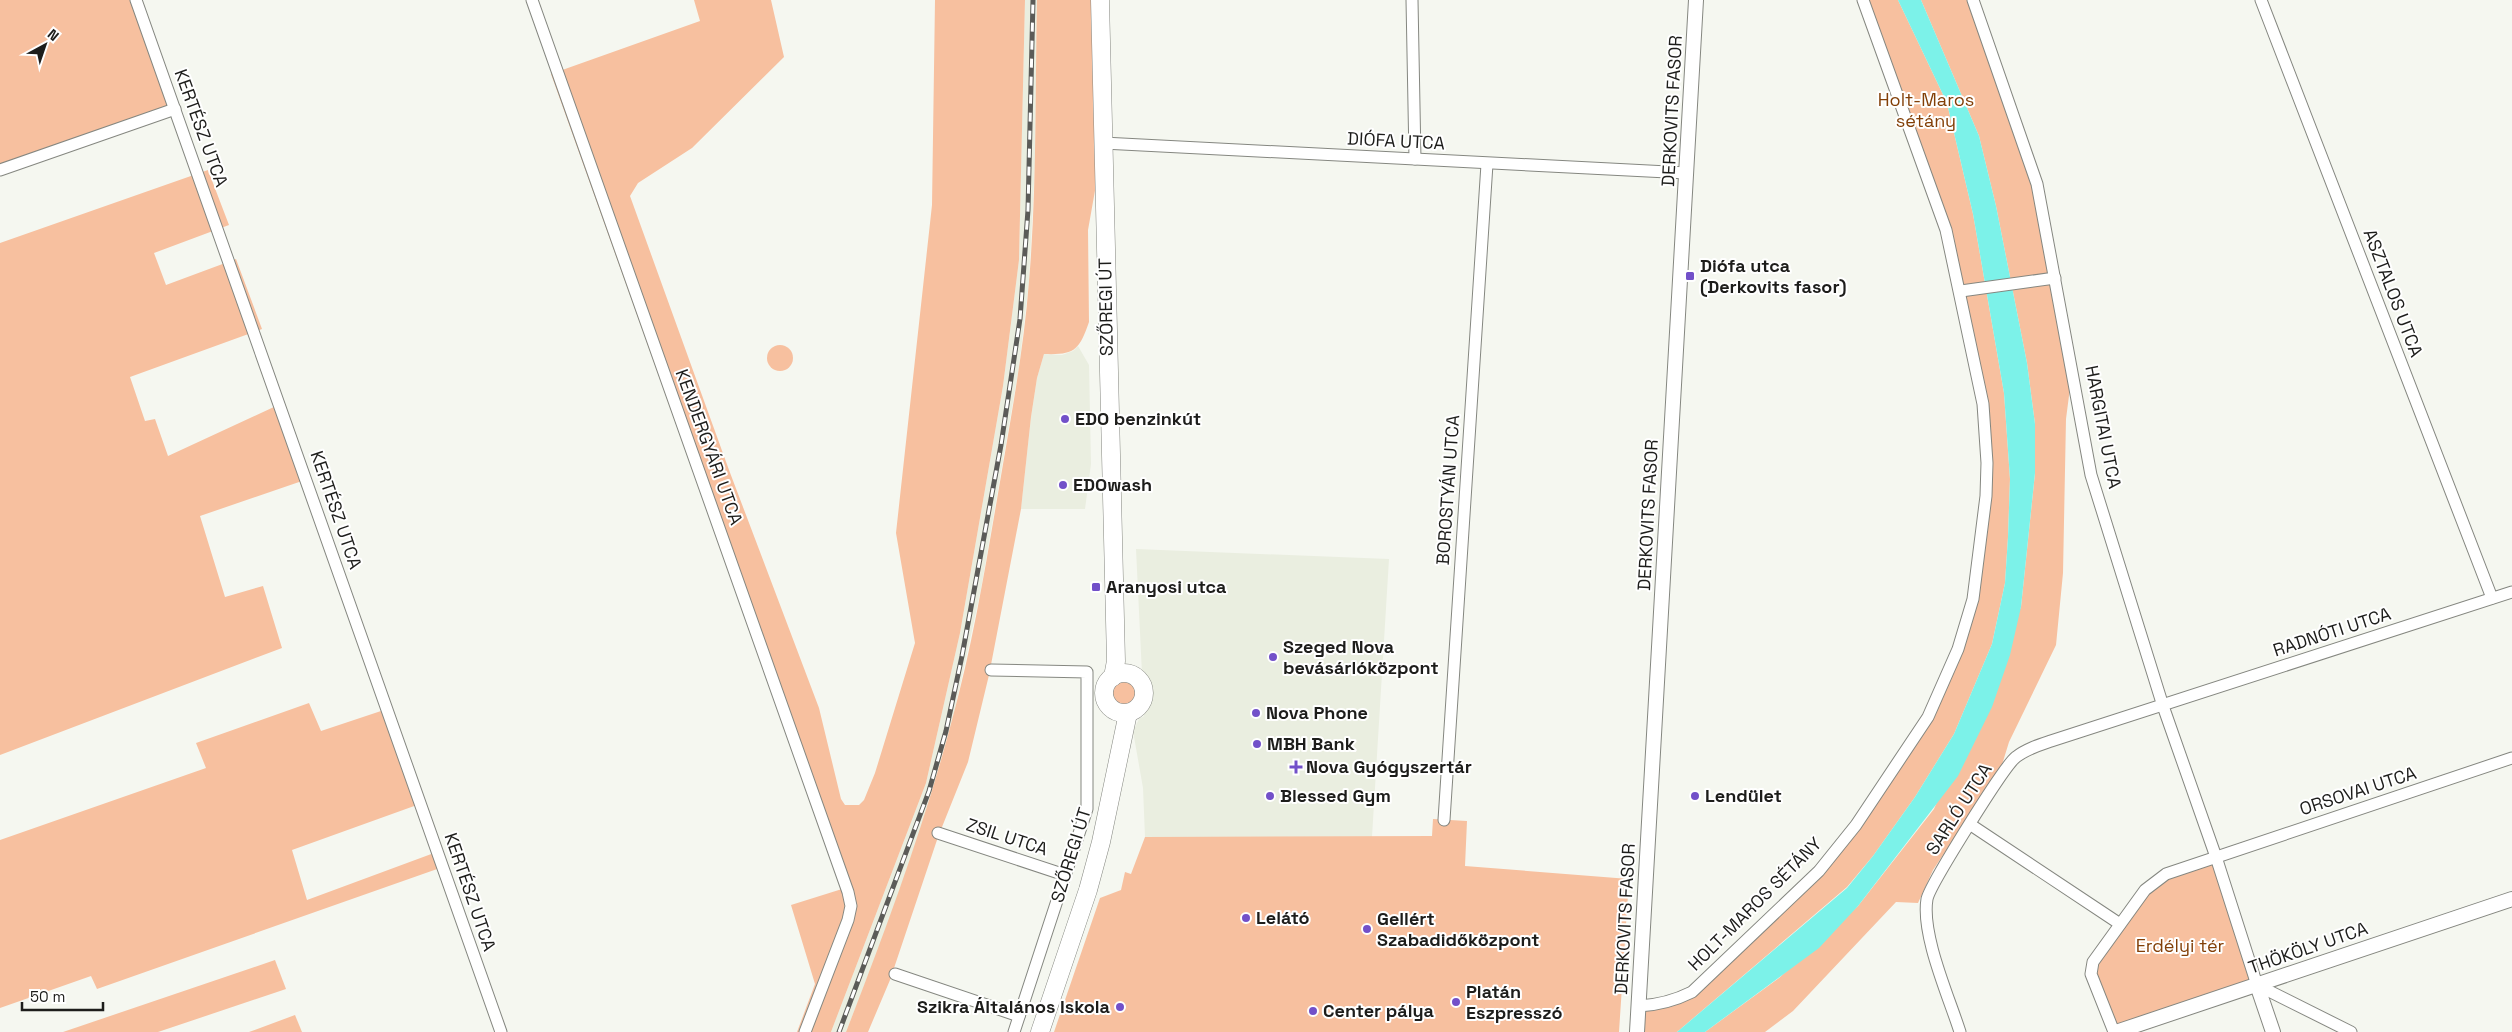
<svg xmlns="http://www.w3.org/2000/svg" width="2512" height="1032" viewBox="0 0 2512 1032" font-family="'Space Grotesk',sans-serif">
	<style>
		.built { fill: #eaeee0 }
		.green { fill: #f7c09f }
		.water { fill: #7cf2e9 }
		.lines { fill: none; stroke-linecap: round; stroke-linejoin: round }
		.minor-casing { stroke: #858780; stroke-width: 13 }
		.tertiary-casing { stroke: #858780; stroke-width: 16 }
		.primary-casing { stroke: #858780; stroke-width: 19 }
		.minor { stroke: #fff; stroke-width: 11 }
		.tertiary { stroke: #fff; stroke-width: 14 }
		.primary { stroke: #fff; stroke-width: 18 }
		.rail-casing { stroke: #5b5b58; stroke-width: 5 }
		.rail { stroke: #fff; stroke-width: 3; stroke-dasharray: 9; stroke-linecap: butt }
		.poi-dot { fill: #7250c9; stroke: #fff; stroke-width: 2 }
		.labels { text-anchor: middle; stroke-width: 4; stroke-linejoin: round; paint-order: stroke }
		.park-label { font-size: 18px; fill: #823f07; stroke: #fff }
		.street-label { font-size: 18px; fill: #1d1d1b; stroke: #fff }
		.poi-label { font-size: 18px; font-weight: bold; fill: #1d1d1b; stroke: #fff; text-anchor: start }
	</style>
	<rect width="100%" height="100%" fill="#f5f7f0"/>
	<g class="built">
		<polygon points="1025,0 1037,0 1035,163 1029,281 1019,367 981,589 953,718 922,825 886,930 846,1032 831,1032 926,783 960,633 1003,386 1019,260"/>
		<polygon points="1078,346 1089,365 1091,464 1085,509 1021,509 1031,417 1037,378 1044,354 1062,355 1073,351"/>
		<polygon points="1136,549 1389,559 1372,837 1145,837 1143,788 1133,731 1139,719 1144,716"/>
	</g>
	<g class="green">
		<polygon points="0,0 130,0 169,105 0,164"/>
		<polygon points="694,0 771,0 784,57 692,148 638,183 630,196 729,470 819,708 841,799 845,805 859,805 864,800 875,773 915,643 896,533 932,205 935,0 1025,0 1019,260 1003,386 960,633 926,783 831,1032 797,1032 815,984 791,905 842,889 551,74 700,21"/>
		<path d="M1037,0H1091L1096,185L1088,230L1089,322C1079,351 1074,355 1044,354L1037,378L1031,417L1021,509L989,675L968,762L938,837L890,980L868,1032H846C886,929 924,827 952,720C974,640 987,557 1001,476C1012,411 1024,347 1029,281C1037,188 1035,94 1037,0Z"/>
		<polygon points="1863,0 1898,0 1947,103 1973,214 2004,393 2010,479 2008,537 2005,583 1992,644 1954,734 1915,797 1873,856 1847,887 1677,1032 1638,1032 1639,1006 1677,1000 1819,871 1919,730 1973,599 1987,463 1961,291"/>
		<polygon points="1921,0 1970,0 2035,194 2070,388 2066,419 2063,573 2056,645 2009,742 2001,768 1933,870 1918,903 1896,902 1793,1011 1765,1032 1705,1032 1779,978 1858,906 1934,809 2021,607 2035,473 2035,424 2027,363 1996,206 1979,136"/>
		<polygon points="208,170 229,225 154,253 166,285 236,259 262,329 130,377 145,421 155,419 168,456 276,406 302,481 200,516 225,597 263,586 282,648 0,755 0,243"/>
		<circle cx="780" cy="358" r="13"/>
		<circle cx="1124" cy="694" r="12"/>
		<polygon points="309,703 321,731 384,710 417,805 292,850 307,900 434,853 440,868 97,989 91,976 0,1008 0,840 206,768 196,743"/>
		<polygon points="1433,819 1467,821 1465,866 1629,879 1619,1032 1054,1032 1100,898 1121,890 1125,872 1131,874 1145,837 1432,836"/>
		<polygon points="2216,857 2257,985 2114,1032 2093,962 2145,890"/>
		<polygon points="275,960 286,989 158,1032 63,1032"/>
		<polygon points="295,1015 302,1032 249,1032"/>
	</g>
	<polygon class="water" points="1898,0 1921,0 1979,136 1996,206 2027,363 2035,424 2035,473 2021,607 2010,655 1992,707 1958,776 1858,906 1819,948 1705,1032 1677,1032 1847,888 1873,856 1915,797 1954,734 1992,644 2005,583 2008,537 2010,479 2004,393 1973,214 1947,103"/>
	<g class="lines">
		<g class="minor-casing">
			<g id="minor">
				<polyline points="136,0 501,1032"/>
				<polyline points="532,0 848,892 851,906 848,920 805,1032"/>
				<polyline points="1412,0 1415,159"/>
				<polyline points="1973,0 2037,184 2091,475 2163,706 2216,857 2257,985 2351,1032"/>
				<polyline points="2261,0 2492,598"/>
				<polyline points="1103,143 1687,173"/>
				<polyline points="0,170 175,109"/>
				<polyline points="1961,291 2055,278"/>
				<polyline points="991,670 1087,672 1087,809 1014,1032"/>
				<polyline points="1444,820 1487,164"/>
				<polyline points="1971,825 2120,924"/>
				<polyline points="938,833 1065,875"/>
				<polyline points="895,974 1019,1016"/>
				<path d="M1639,1006C1659,1005 1674,1001 1692,992L1819,871L1856,825L1928,717L1958,649L1973,599L1986,496L1987,463L1983,404L1946,230L1863,0"/>
				<path d="M1960,1032C1949,997 1921,935 1927,899C1930,885 2004,766 2016,757C2026,749 2039,745 2051,741L2512,592"/>
				<polyline points="2114,1032 2091,974 2093,962 2145,890 2166,874 2512,758"/>
			</g>
		</g>
		<g class="tertiary-casing">
			<g id="tertiary">
				<polyline points="2257,985 2273,1032"/>
				<polyline points="1637,1032 1696,0"/>
				<polyline points="2116,1032 2512,899"/>
			</g>
		</g>
		<g class="primary-casing">
			<g id="primary">
				<polyline points="1100,0 1116,661 1113,677"/>
				<circle cx="1124" cy="693" r="20"/>
				<polyline points="1040,1032 1088,890 1101,842 1128,713"/>
			</g>
		</g>
		<use href="#minor" class="minor"/>
		<use href="#tertiary" class="tertiary"/>
		<use href="#primary" class="primary"/>
		<g class="rail-casing">
			<polyline id="rail" points="839,1032 929,791 946,731 962,656 1001,445 1020,319 1028,210 1033,0"/>
		</g>
		<use href="#rail" class="rail"/>
	</g>
	<g class="poi-dot">
		<rect x="1685" y="271" width="10" height="10" rx="2.5"/>
		<circle cx="1065" cy="419" r="5"/>
		<circle cx="1063" cy="485" r="5"/>
		<rect x="1091" y="582" width="10" height="10" rx="2.5"/>
		<circle cx="1273" cy="657" r="5"/>
		<circle cx="1256" cy="713" r="5"/>
		<circle cx="1257" cy="744" r="5"/>
		<path d="M1293.5 759.5h5v5h5v5h-5v5h-5v-5h-5v-5h5z"/>
		<circle cx="1270" cy="796" r="5"/>
		<circle cx="1695" cy="796" r="5"/>
		<circle cx="1246" cy="918" r="5"/>
		<circle cx="1367" cy="929" r="5"/>
		<circle cx="1456" cy="1002" r="5"/>
		<circle cx="1120" cy="1007" r="5"/>
		<circle cx="1313" cy="1011" r="5"/>
	</g>
	<g class="labels">
		<g class="park-label">
			<text x="1926" y="106">Holt-Maros<tspan x="1926" dy="21">sétány</tspan></text>
			<text x="2180" y="952">Erdélyi tér</text>
		</g>
		<g class="street-label">
			<text transform="translate(1672 111) rotate(-87)" y="6">DERKOVITS FASOR</text>
			<text transform="translate(201 128) rotate(70)" y="6">KERTÉSZ UTCA</text>
			<text transform="translate(1396 141) rotate(3)" y="6">DIÓFA UTCA</text>
			<text transform="translate(2393 293) rotate(69)" y="6">ASZTALOS UTCA</text>
			<text transform="translate(1106 307) rotate(-91)" y="6">SZŐREGI ÚT</text>
			<text transform="translate(2103 427) rotate(79)" y="6">HARGITAI UTCA</text>
			<text transform="translate(709 447) rotate(70)" y="6">KENDERGYÁRI UTCA</text>
			<text transform="translate(1448 490) rotate(-86)" y="6">BOROSTYÁN UTCA</text>
			<text transform="translate(336 510) rotate(71)" y="6">KERTÉSZ UTCA</text>
			<text transform="translate(1648 515) rotate(-87)" y="6">DERKOVITS FASOR</text>
			<text transform="translate(2332 632) rotate(-18)" y="6">RADNÓTI UTCA</text>
			<text transform="translate(2358 791) rotate(-18)" y="6">ORSOVAI UTCA</text>
			<text transform="translate(1959 809) rotate(-57)" y="6">SARLÓ UTCA</text>
			<text transform="translate(1007 837) rotate(18)" y="6">ZSIL UTCA</text>
			<text transform="translate(1071 855) rotate(-73)" y="6">SZŐREGI ÚT</text>
			<text transform="translate(470 892) rotate(71)" y="6">KERTÉSZ UTCA</text>
			<text transform="translate(1755 904) rotate(-45)" y="6">HOLT-MAROS SÉTÁNY</text>
			<text transform="translate(1625 919) rotate(-87)" y="6">DERKOVITS FASOR</text>
			<text transform="translate(2308 948) rotate(-19)" y="6">THÖKÖLY UTCA</text>
		</g>
		<g class="poi-label">
			<text x="1700" y="272">Diófa utca<tspan x="1700" dy="21">(Derkovits fasor)</tspan></text>
			<text x="1075" y="425">EDO benzinkút</text>
			<text x="1073" y="491">EDOwash</text>
			<text x="1106" y="593">Aranyosi utca</text>
			<text x="1283" y="653">Szeged Nova<tspan x="1283" dy="21">bevásárlóközpont</tspan></text>
			<text x="1266" y="719">Nova Phone</text>
			<text x="1267" y="750">MBH Bank</text>
			<text x="1306" y="773">Nova Gyógyszertár</text>
			<text x="1280" y="802">Blessed Gym</text>
			<text x="1705" y="802">Lendület</text>
			<text x="1256" y="924">Lelátó</text>
			<text x="1377" y="925">Gellért<tspan x="1377" dy="21">Szabadidőközpont</tspan></text>
			<text x="1466" y="998">Platán<tspan x="1466" dy="21">Eszpresszó</tspan></text>
			<text x="1110" y="1013" text-anchor="end">Szikra Általános Iskola</text>
			<text x="1323" y="1017">Center pálya</text>
		</g>
	</g>
	<g transform="translate(45 45) rotate(40)" stroke="#ffffff" stroke-width="4" paint-order="stroke">
	<path d="M0-4L9 19L0 12L-9 19Z" fill="#1d1d1b"/>
	<text y="-8" font-size="14" font-weight="bold" text-anchor="middle" fill="#1d1d1b">N</text>
	</g>
	<path d="M22 1002v8h81v-8" fill="none" stroke="#1d1d1b" stroke-width="2.5"/>
	<text x="30" y="1002" font-size="15" fill="#1d1d1b" stroke="#ffffff" stroke-width="4" paint-order="stroke">50 m</text>
</svg>
